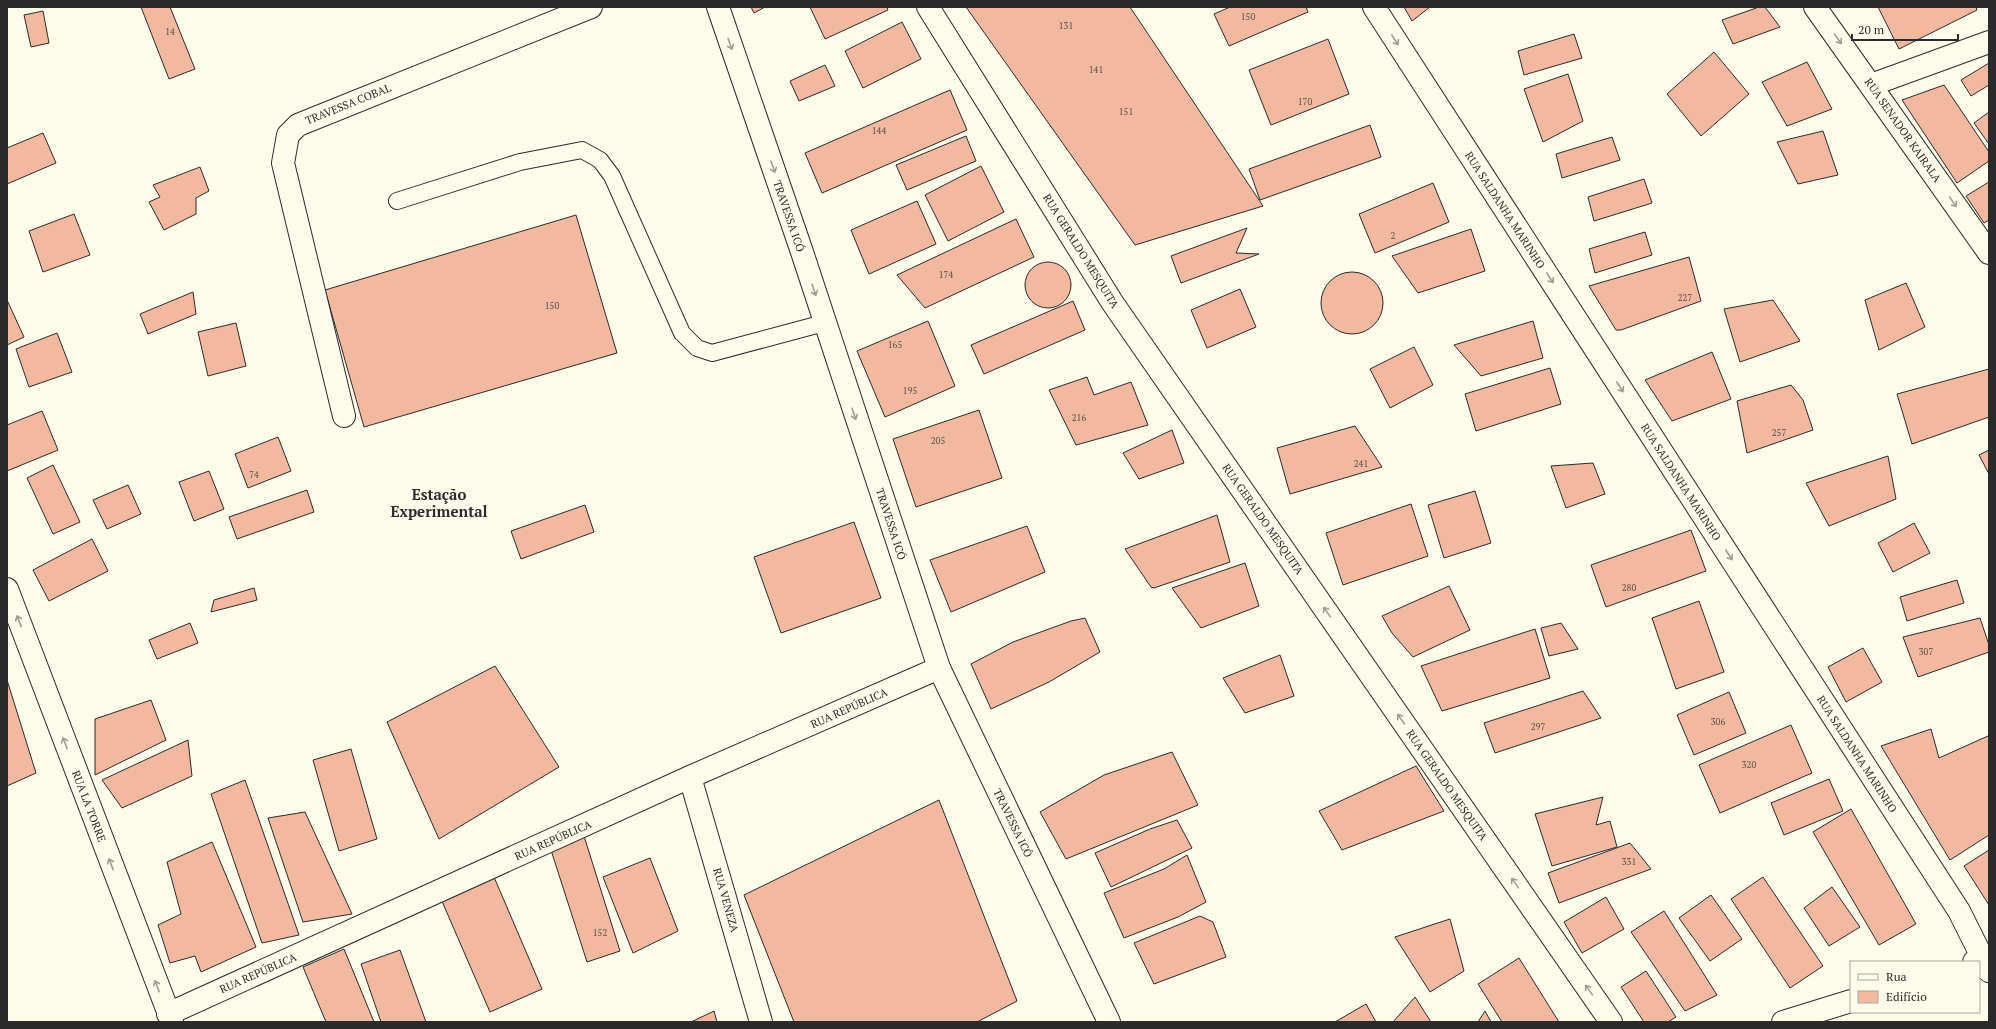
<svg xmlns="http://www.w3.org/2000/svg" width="1996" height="1029" viewBox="0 0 1996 1029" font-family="'PT Serif',serif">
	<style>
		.building { fill: #f2b8a0; stroke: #2b2b2b }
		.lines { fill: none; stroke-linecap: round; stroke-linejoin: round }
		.service-casing { stroke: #2b2b2b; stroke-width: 18 }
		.minor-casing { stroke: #2b2b2b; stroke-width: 24 }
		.tertiary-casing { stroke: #2b2b2b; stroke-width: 24 }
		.service { stroke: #fdfbea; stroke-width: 16 }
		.minor { stroke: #fdfbea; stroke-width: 22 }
		.tertiary { stroke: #fdfbea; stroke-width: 22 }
		.oneway { stroke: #9e9d94 }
		.labels { text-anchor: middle; stroke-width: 3; stroke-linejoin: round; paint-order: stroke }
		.number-label { font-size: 9px; fill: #5d4e48 }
		.street-label { font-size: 11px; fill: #2b2b2b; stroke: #fdfbea }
		.district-label { font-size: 15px; font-weight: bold; fill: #2b2b2b; stroke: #fdfbea }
	</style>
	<rect width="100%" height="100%" fill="#fdfbea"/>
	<g class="building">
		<polygon points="141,7 170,7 195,69 169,79"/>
		<polygon points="751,7 765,7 754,13"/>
		<polygon points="810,7 887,7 888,10 825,39"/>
		<polygon points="966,7 1130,7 1263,206 1135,245"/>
		<polygon points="1230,7 1306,7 1308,12 1229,46 1214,14"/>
		<polygon points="1404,7 1430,7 1412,21"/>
		<polygon points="1759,7 1765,7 1780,27 1733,44 1722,20"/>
		<polygon points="1878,7 1976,7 1977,10 1899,49"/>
		<polygon points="43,11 49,43 31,47 24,15"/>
		<polygon points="902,22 921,59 863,88 845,51"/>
		<polygon points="1574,34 1582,58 1524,75 1518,51"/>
		<polygon points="1328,39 1349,94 1271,125 1249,70"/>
		<polygon points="1714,52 1749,94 1701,136 1667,94"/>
		<polygon points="1807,62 1832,109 1787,126 1762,82"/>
		<polygon points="1989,63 1989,85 1971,96 1961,80"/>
		<polygon points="825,65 835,86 799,101 790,81"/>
		<polygon points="1568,74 1583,121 1543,142 1524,89"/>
		<polygon points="1944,85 1989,152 1989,161 1957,183 1902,100"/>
		<polygon points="950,90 967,130 822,193 805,153"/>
		<polygon points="1989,112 1989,144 1974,123"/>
		<polygon points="1370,125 1381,157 1260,200 1249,169"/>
		<polygon points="1823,131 1838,175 1798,184 1777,142"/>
		<polygon points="43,133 56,163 7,184 7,148"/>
		<polygon points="966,136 976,161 907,190 896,165"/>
		<polygon points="1612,137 1620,160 1562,178 1556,154"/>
		<polygon points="981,166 1004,212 948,241 925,195"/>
		<polygon points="200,167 209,191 196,198 196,214 164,230 149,202 160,197 153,185"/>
		<polygon points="1644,179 1652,203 1594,221 1588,197"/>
		<polygon points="1989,182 1989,220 1984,223 1966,196"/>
		<polygon points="1433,183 1449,222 1375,253 1359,214"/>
		<polygon points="917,201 936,244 869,274 851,230"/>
		<polygon points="74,214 90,255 43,272 29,231"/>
		<polygon points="576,215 617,353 364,427 325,290"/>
		<polygon points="1016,219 1034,257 925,308 897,275"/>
		<polygon points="1247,228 1236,253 1259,254 1181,283 1171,256"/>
		<polygon points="1471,229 1485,271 1418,293 1392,256"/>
		<polygon points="1645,232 1652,255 1595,273 1589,249"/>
		<polygon points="1689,257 1701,301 1621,330 1616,330 1589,286"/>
		<circle cx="1048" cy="285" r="23"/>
		<circle cx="1352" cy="303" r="31"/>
		<polygon points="1906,283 1925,327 1879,350 1865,300"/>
		<polygon points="1240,289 1256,327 1207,348 1191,310"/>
		<polygon points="193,292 196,314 148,334 140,314"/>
		<polygon points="7,300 24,337 7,345"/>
		<polygon points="1773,300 1800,341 1740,362 1724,309"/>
		<polygon points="1073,301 1085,330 984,374 971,345"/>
		<polygon points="928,321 955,386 885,417 857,351"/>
		<polygon points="1533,321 1543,358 1481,376 1454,345"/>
		<polygon points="236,323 246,366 208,376 198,332"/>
		<polygon points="57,333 72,372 29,387 16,349"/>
		<polygon points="1414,347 1433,385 1390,408 1370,369"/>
		<polygon points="1712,352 1731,399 1672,421 1645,380"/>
		<polygon points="1550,368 1561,404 1476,431 1465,394"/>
		<polygon points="1989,369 1989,417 1912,444 1897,394"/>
		<polygon points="1087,377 1094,395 1131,382 1148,425 1076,445 1049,390"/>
		<polygon points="1791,385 1803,400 1813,430 1747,453 1737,401"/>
		<polygon points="979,410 1002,478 916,507 893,439"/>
		<polygon points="42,411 58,450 7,471 7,425"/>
		<polygon points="1355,426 1382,467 1290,494 1277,448"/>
		<polygon points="1172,430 1184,463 1139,479 1123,453"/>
		<polygon points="278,437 291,471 248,488 235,454"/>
		<polygon points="1989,450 1989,474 1979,455"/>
		<polygon points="1888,456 1896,499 1829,526 1806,483"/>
		<polygon points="1593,463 1605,494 1566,508 1551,466"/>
		<polygon points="53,465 80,522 53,534 27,478"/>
		<polygon points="209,471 224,509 194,521 179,482"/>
		<polygon points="128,485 141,514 107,529 93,500"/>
		<polygon points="307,490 314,512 237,539 229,517"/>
		<polygon points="1475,491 1491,543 1444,558 1428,505"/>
		<polygon points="1411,504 1428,556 1343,585 1326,533"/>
		<polygon points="585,505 594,532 521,559 511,531"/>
		<polygon points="1217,515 1230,562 1154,588 1151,587 1125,549"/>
		<polygon points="854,522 881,598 781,633 754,557"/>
		<polygon points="1914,523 1930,553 1893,572 1878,543"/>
		<polygon points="1027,526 1045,572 951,612 930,560"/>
		<polygon points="1691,530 1706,571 1606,607 1591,565"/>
		<polygon points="92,539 108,571 49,601 33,570"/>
		<polygon points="1245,563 1259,606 1201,628 1172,588"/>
		<polygon points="1957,580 1964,603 1907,621 1900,597"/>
		<polygon points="1449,586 1470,630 1413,657 1392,633 1382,616"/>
		<polygon points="254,588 257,600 211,612 214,600"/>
		<polygon points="1699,601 1724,672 1676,689 1652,618"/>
		<polygon points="1085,618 1100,652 1049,682 991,709 971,664 1013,642 1071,621"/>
		<polygon points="1980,618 1989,645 1989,652 1918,677 1903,637"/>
		<polygon points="190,623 198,643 157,659 149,640"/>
		<polygon points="1561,623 1578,649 1549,656 1541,628"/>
		<polygon points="1535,629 1550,678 1442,711 1421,666"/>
		<polygon points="1863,648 1882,682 1846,702 1828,667"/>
		<polygon points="1280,655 1294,696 1245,713 1223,678"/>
		<polygon points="495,666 559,767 439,839 387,722"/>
		<polygon points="7,680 36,773 7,786"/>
		<polygon points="1583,691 1601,718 1495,753 1484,723"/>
		<polygon points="1729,692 1746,733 1694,755 1677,715"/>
		<polygon points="151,700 166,740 95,775 95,719"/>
		<polygon points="1791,725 1812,773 1720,813 1699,765"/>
		<polygon points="1931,729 1939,758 1988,736 1989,737 1989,835 1950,860 1881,746"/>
		<polygon points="188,740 192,776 122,808 102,780"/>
		<polygon points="351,749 377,839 339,851 313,760"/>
		<polygon points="1172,752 1198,805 1066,859 1040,812 1104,775"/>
		<polygon points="1416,766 1444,811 1342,850 1319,811"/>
		<polygon points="1829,779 1843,811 1784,835 1771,803"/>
		<polygon points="245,780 299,935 262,943 211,794"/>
		<polygon points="1603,797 1596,825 1610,821 1617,847 1552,866 1535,814"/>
		<polygon points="939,800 1017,1001 977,1022 794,1022 744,895"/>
		<polygon points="1851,809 1916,924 1879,945 1813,832"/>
		<polygon points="305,812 352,914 303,922 268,818"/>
		<polygon points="1177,820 1192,848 1111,887 1095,853 1150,829"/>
		<polygon points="584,836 620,951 587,962 550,847"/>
		<polygon points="212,842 256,947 201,972 195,956 170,963 158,925 181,914 167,862"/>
		<polygon points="1630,843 1651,869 1559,903 1548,873"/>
		<polygon points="1989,850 1989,905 1964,866"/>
		<polygon points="1187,855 1206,902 1178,917 1124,938 1104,893 1164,869"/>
		<polygon points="650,858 678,931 633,953 603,877"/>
		<polygon points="494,877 542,989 490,1012 441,899"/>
		<polygon points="1763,877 1823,966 1790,988 1731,899"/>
		<polygon points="1832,887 1860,927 1829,946 1804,908"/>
		<polygon points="1711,895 1742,939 1710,961 1679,918"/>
		<polygon points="1606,897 1624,929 1582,953 1564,922"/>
		<polygon points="1664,911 1717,995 1685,1011 1631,932"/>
		<polygon points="1200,916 1213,922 1226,957 1154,984 1134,943"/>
		<polygon points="1450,919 1464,971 1430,992 1395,937"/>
		<polygon points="344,949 374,1022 326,1022 303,967"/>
		<polygon points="400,950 426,1022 381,1022 361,964"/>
		<polygon points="1519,958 1559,1022 1502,1022 1478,984"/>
		<polygon points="1646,971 1676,1017 1668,1022 1644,1022 1621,987"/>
		<polygon points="1415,997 1431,1022 1393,1022"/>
		<polygon points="1366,1004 1376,1022 1335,1022"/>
		<polygon points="714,1011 717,1022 691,1022"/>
		<polygon points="1485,1011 1491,1022 1478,1022"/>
	</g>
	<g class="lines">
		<g class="service-casing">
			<polyline id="service" points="397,201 520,162 582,150 600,160 612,176 682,333 697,348 712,353 824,323"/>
		</g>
		<g class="minor-casing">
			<g id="minor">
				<polyline points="718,7 802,252 939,668 1109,1022"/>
				<polyline points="928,7 1112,302 1611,1022"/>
				<polyline points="1374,7 1959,911 1989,971"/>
				<polyline points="1815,7 1989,253"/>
				<polyline points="1871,85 1989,42"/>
				<polyline points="344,416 283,163 288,135 298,125 591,7"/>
				<polyline points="7,589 172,1022"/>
				<polyline points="690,777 761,1022"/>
				<polyline points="168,1014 690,777 939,668"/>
			</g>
		</g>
		<g class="tertiary-casing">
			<g id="tertiary">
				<polyline points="1974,962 1989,957"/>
				<polyline points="1783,1022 1851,1001"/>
			</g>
		</g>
		<use href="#service" class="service"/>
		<use href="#minor" class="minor"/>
		<use href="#tertiary" class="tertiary"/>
	</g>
	<defs><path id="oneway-shaft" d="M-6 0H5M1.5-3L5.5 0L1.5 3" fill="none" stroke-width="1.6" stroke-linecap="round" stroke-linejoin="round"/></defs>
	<g class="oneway">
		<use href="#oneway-shaft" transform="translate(1838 39) rotate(54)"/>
		<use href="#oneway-shaft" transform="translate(1395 40) rotate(57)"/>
		<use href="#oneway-shaft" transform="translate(730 44) rotate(71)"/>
		<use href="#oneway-shaft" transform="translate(773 167) rotate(71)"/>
		<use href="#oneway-shaft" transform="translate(1953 202) rotate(55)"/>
		<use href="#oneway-shaft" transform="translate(1550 278) rotate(57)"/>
		<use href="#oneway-shaft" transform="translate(814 290) rotate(72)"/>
		<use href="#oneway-shaft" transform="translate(1620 387) rotate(57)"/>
		<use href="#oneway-shaft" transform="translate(854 414) rotate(72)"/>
		<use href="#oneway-shaft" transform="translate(1729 555) rotate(57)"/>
		<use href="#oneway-shaft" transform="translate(1327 612) rotate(-125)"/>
		<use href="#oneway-shaft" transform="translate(19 621) rotate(-111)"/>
		<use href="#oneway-shaft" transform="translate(1401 719) rotate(-125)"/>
		<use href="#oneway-shaft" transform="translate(65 743) rotate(-111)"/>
		<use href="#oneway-shaft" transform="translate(111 864) rotate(-111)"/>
		<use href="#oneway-shaft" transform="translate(1515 883) rotate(-125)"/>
		<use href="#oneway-shaft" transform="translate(157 986) rotate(-111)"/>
		<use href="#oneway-shaft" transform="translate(1589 990) rotate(-125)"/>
	</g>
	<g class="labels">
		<g class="number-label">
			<text x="1248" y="20">150</text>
			<text x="1066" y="29">131</text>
			<text x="170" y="35">14</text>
			<text x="1096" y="73">141</text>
			<text x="1305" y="105">170</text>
			<text x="1126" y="115">151</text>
			<text x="879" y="134">144</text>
			<text x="1393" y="239">2</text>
			<text x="946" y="278">174</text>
			<text x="1685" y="301">227</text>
			<text x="552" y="309">150</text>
			<text x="895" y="348">165</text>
			<text x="910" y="394">195</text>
			<text x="1079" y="421">216</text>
			<text x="1779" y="436">257</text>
			<text x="938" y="444">205</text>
			<text x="1361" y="467">241</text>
			<text x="254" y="478">74</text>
			<text x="1629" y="591">280</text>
			<text x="1926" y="655">307</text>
			<text x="1718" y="725">306</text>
			<text x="1538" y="730">297</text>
			<text x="1749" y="768">320</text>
			<text x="1629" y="865">331</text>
			<text x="600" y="936">152</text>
		</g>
		<g class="street-label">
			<text transform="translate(348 104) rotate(-22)" y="4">TRAVESSA COBAL</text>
			<text transform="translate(1903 130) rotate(55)" y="4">RUA SENADOR KAIRALA</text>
			<text transform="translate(1505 210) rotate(57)" y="4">RUA SALDANHA MARINHO</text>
			<text transform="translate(789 216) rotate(71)" y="4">TRAVESSA ICÓ</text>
			<text transform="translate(1081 251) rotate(58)" y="4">RUA GERALDO MESQUITA</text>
			<text transform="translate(1681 482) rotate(57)" y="4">RUA SALDANHA MARINHO</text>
			<text transform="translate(1263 519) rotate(55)" y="4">RUA GERALDO MESQUITA</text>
			<text transform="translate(891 524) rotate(72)" y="4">TRAVESSA ICÓ</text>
			<text transform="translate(849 708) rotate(-24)" y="4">RUA REPÚBLICA</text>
			<text transform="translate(1857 754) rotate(57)" y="4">RUA SALDANHA MARINHO</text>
			<text transform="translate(1447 785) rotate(55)" y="4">RUA GERALDO MESQUITA</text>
			<text transform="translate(89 806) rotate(69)" y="4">RUA LA TORRE</text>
			<text transform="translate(1013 823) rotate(64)" y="4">TRAVESSA ICÓ</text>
			<text transform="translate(553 840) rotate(-24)" y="4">RUA REPÚBLICA</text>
			<text transform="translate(726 900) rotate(74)" y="4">RUA VENEZA</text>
			<text transform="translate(258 973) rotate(-24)" y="4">RUA REPÚBLICA</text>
		</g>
		<g class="district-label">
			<text x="439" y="500">Estação<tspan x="439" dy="17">Experimental</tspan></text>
		</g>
	</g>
	<rect width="1996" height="1029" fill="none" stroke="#2b2b2b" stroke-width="16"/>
	<rect x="1850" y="961" width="130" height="52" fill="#fdfbea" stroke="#a9a89e"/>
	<rect x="1858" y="974" width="20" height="6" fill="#fdfbea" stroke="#a9a89e"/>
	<text x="1886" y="981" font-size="12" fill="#2b2b2b">Rua</text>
	<rect x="1858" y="991" width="20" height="12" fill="#f2b8a0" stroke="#a9a89e"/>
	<text x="1886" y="1001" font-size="12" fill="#2b2b2b">Edifício</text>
	<path d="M1852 34v6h106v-6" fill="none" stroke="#2b2b2b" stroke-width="2"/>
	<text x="1858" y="34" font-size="12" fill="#2b2b2b" stroke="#fdfbea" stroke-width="3" paint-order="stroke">20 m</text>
</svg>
